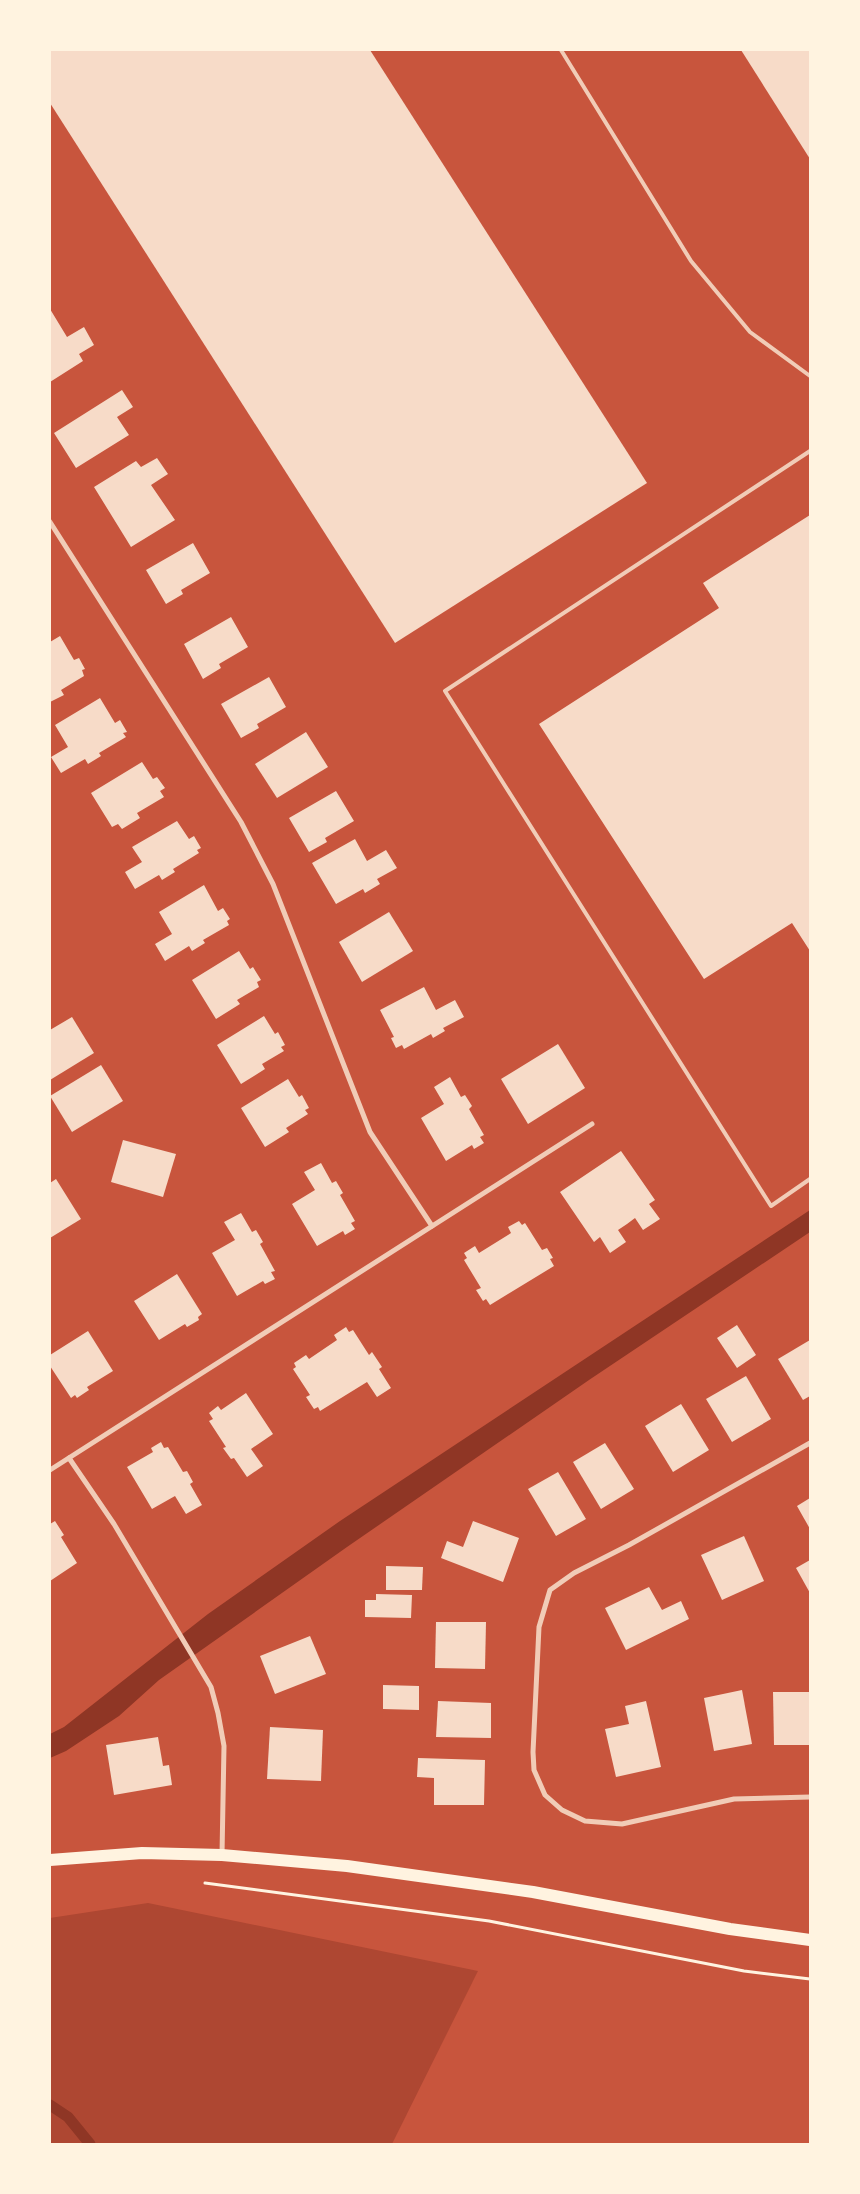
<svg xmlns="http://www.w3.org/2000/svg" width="860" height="2194" viewBox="0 0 860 2194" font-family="'Work Sans',sans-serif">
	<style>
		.green { fill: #ae4732 }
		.water { fill: #8f3625 }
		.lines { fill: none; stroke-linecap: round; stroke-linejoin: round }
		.stream { stroke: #8f3625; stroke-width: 11 }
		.building { fill: #f7dbc8 }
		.path { stroke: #fff3e0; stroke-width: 3 }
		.service { stroke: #f1ccb7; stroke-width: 4 }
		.minor { stroke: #f1ccb7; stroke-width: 5 }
		.primary { stroke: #fff3e0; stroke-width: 12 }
	</style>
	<rect width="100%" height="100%" fill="#c8553d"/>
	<polygon class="green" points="148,1903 478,1971 392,2144 50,2144 50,1918"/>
	<polygon class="water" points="810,1210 810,1232 589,1380 347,1547 159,1680 119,1716 66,1751 50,1758 50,1734 64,1727 208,1614 340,1521"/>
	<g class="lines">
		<polyline class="stream" points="50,2105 68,2117 90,2144"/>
	</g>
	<g class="building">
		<polygon points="50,50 370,50 647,483 395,643 50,103"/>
		<polygon points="741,50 810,50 810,159"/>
		<polygon points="50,309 67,337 84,327 94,345 79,354 83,361 50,382"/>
		<polygon points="122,390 133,407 117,417 129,435 76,468 54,433"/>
		<polygon points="157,458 168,474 151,485 175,520 131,547 94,487 136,461 141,467"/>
		<polygon points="810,515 810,951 792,923 704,979 539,724 719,608 703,583"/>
		<polygon points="193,543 210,573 181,590 183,594 166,604 146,570"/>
		<polygon points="231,617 248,647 219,664 221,668 203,679 184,644"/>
		<polygon points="60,636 74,660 79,658 85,669 82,670 84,676 61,690 64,695 50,702 50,642"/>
		<polygon points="269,677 286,707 257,724 259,728 241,738 221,704"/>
		<polygon points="100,698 115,723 120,720 127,732 123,733 126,737 99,753 101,756 88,764 85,759 61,773 51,757 68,747 55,725"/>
		<polygon points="306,732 328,767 277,798 255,764"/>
		<polygon points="142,762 153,779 157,777 165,788 160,791 164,797 137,813 140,818 122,829 118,824 112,827 91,793"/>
		<polygon points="336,791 354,821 325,838 327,842 309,852 289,818"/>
		<polygon points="177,821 189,839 194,836 201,848 197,850 199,853 173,869 175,872 162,880 159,875 135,889 125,872 142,862 132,847"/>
		<polygon points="355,839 367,861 386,850 397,868 377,879 380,884 365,893 363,889 336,904 312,863"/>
		<polygon points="204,885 218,911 223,908 230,919 227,921 229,925 203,940 205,943 192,951 189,946 165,961 155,944 172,934 159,912"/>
		<polygon points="389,912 413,951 362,982 339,942"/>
		<polygon points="239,951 250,969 253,967 261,980 257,982 259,987 237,1000 240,1004 216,1019 192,980"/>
		<polygon points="424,987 436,1010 455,1000 464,1017 443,1028 445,1031 433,1038 431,1034 404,1049 402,1045 396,1048 391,1038 394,1037 380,1010"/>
		<polygon points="264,1016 275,1034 278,1032 285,1045 281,1047 284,1051 262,1064 265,1069 241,1084 217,1045"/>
		<polygon points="72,1017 94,1053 50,1080 50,1030"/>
		<polygon points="558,1044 585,1088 528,1124 501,1079"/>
		<polygon points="101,1065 123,1101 72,1132 50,1096"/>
		<polygon points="450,1077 461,1097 465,1095 472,1106 469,1109 484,1135 480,1137 484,1143 474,1149 472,1145 446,1161 421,1118 444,1104 434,1087"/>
		<polygon points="288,1079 299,1097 302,1095 309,1108 305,1110 308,1114 286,1128 289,1132 265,1147 241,1108"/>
		<polygon points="123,1140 176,1154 163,1197 111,1182"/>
		<polygon points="621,1151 655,1200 649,1204 660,1219 643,1230 635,1218 627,1224 618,1230 626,1242 610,1253 600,1237 594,1242 560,1192"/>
		<polygon points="321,1163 332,1183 336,1181 343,1193 340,1195 355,1221 351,1223 355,1229 345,1235 343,1231 317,1246 292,1204 315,1190 304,1172"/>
		<polygon points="56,1179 81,1219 50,1238 50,1183"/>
		<polygon points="241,1213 252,1232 256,1230 263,1242 260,1244 275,1271 271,1272 275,1279 265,1284 263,1281 237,1296 212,1253 235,1240 224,1222"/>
		<polygon points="519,1221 522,1225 525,1223 542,1250 547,1248 553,1258 550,1259 554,1266 490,1305 486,1299 483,1301 476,1290 481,1288 464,1260 467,1258 464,1253 475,1246 479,1253 511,1233 508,1227"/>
		<polygon points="177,1274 202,1314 198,1317 199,1320 187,1327 185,1324 159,1340 134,1301"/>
		<polygon points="737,1325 756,1355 737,1368 717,1338"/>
		<polygon points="346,1327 349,1332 353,1330 369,1355 372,1352 382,1367 379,1369 391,1388 377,1397 367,1382 320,1411 318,1407 314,1409 306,1397 310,1395 293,1369 296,1367 294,1363 306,1355 309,1359 337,1340 334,1335"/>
		<polygon points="88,1331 113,1371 87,1387 89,1390 77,1398 75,1395 71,1398 50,1366 50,1355"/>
		<polygon points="810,1340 810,1396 803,1400 778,1359"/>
		<polygon points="746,1376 771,1419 732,1442 706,1399"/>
		<polygon points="246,1393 273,1434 251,1449 263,1466 247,1477 234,1458 231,1459 223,1448 226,1447 209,1421 213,1419 209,1413 218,1406 221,1410"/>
		<polygon points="681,1404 709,1450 673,1472 645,1426"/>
		<polygon points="161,1442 164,1448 168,1447 183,1472 187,1471 193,1482 190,1484 202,1505 186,1514 175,1496 152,1509 127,1467 153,1452 151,1448"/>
		<polygon points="605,1443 634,1489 601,1509 573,1462"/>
		<polygon points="558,1472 586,1519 556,1536 528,1489"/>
		<polygon points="810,1498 810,1529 797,1506"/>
		<polygon points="55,1521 64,1535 61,1537 77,1563 50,1581 50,1524"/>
		<polygon points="473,1521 519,1538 503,1582 441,1558 447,1541 463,1547"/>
		<polygon points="744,1536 764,1581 722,1600 701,1555"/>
		<polygon points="810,1560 810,1593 796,1568"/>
		<polygon points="386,1566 423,1567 422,1590 386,1590"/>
		<polygon points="649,1587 662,1610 681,1601 689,1619 626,1650 605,1608"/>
		<polygon points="376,1594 412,1595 411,1618 365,1617 365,1600 376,1600"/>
		<polygon points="436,1622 486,1622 485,1669 435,1668"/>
		<polygon points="310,1636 326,1674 275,1694 260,1656"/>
		<polygon points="383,1685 419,1686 419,1710 383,1709"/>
		<polygon points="742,1690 752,1744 714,1751 704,1698"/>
		<polygon points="773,1692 810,1692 810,1745 774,1745"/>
		<polygon points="438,1701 491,1703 491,1738 436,1737"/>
		<polygon points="646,1701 661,1767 616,1777 605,1729 629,1724 625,1706"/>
		<polygon points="270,1727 323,1730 321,1781 267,1779"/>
		<polygon points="158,1737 163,1766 169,1765 172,1785 114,1795 106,1745"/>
		<polygon points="418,1758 485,1760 484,1805 434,1805 434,1778 417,1777"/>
	</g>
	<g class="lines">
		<polyline class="path" points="205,1883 489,1921 744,1971 810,1979"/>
		<g class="service">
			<polyline points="561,50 691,261 750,332 810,376"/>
			<polyline points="810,451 445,691 771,1206 810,1179"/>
		</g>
		<g class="minor">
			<polyline points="50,522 241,822 273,884 370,1132 432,1226"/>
			<polyline points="810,1443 629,1545 574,1573 550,1590 539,1627 533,1752 534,1770 545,1795 562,1810 585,1821 622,1824 734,1799 810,1797"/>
			<polyline points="69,1458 114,1524 211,1687 218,1713 224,1746 222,1855"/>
			<polyline points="50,1470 592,1124"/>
		</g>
		<polyline class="primary" points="50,1860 142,1853 222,1855 347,1866 533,1892 730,1929 810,1940"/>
	</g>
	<rect width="860" height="2194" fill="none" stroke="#fff3e0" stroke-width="102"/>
</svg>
